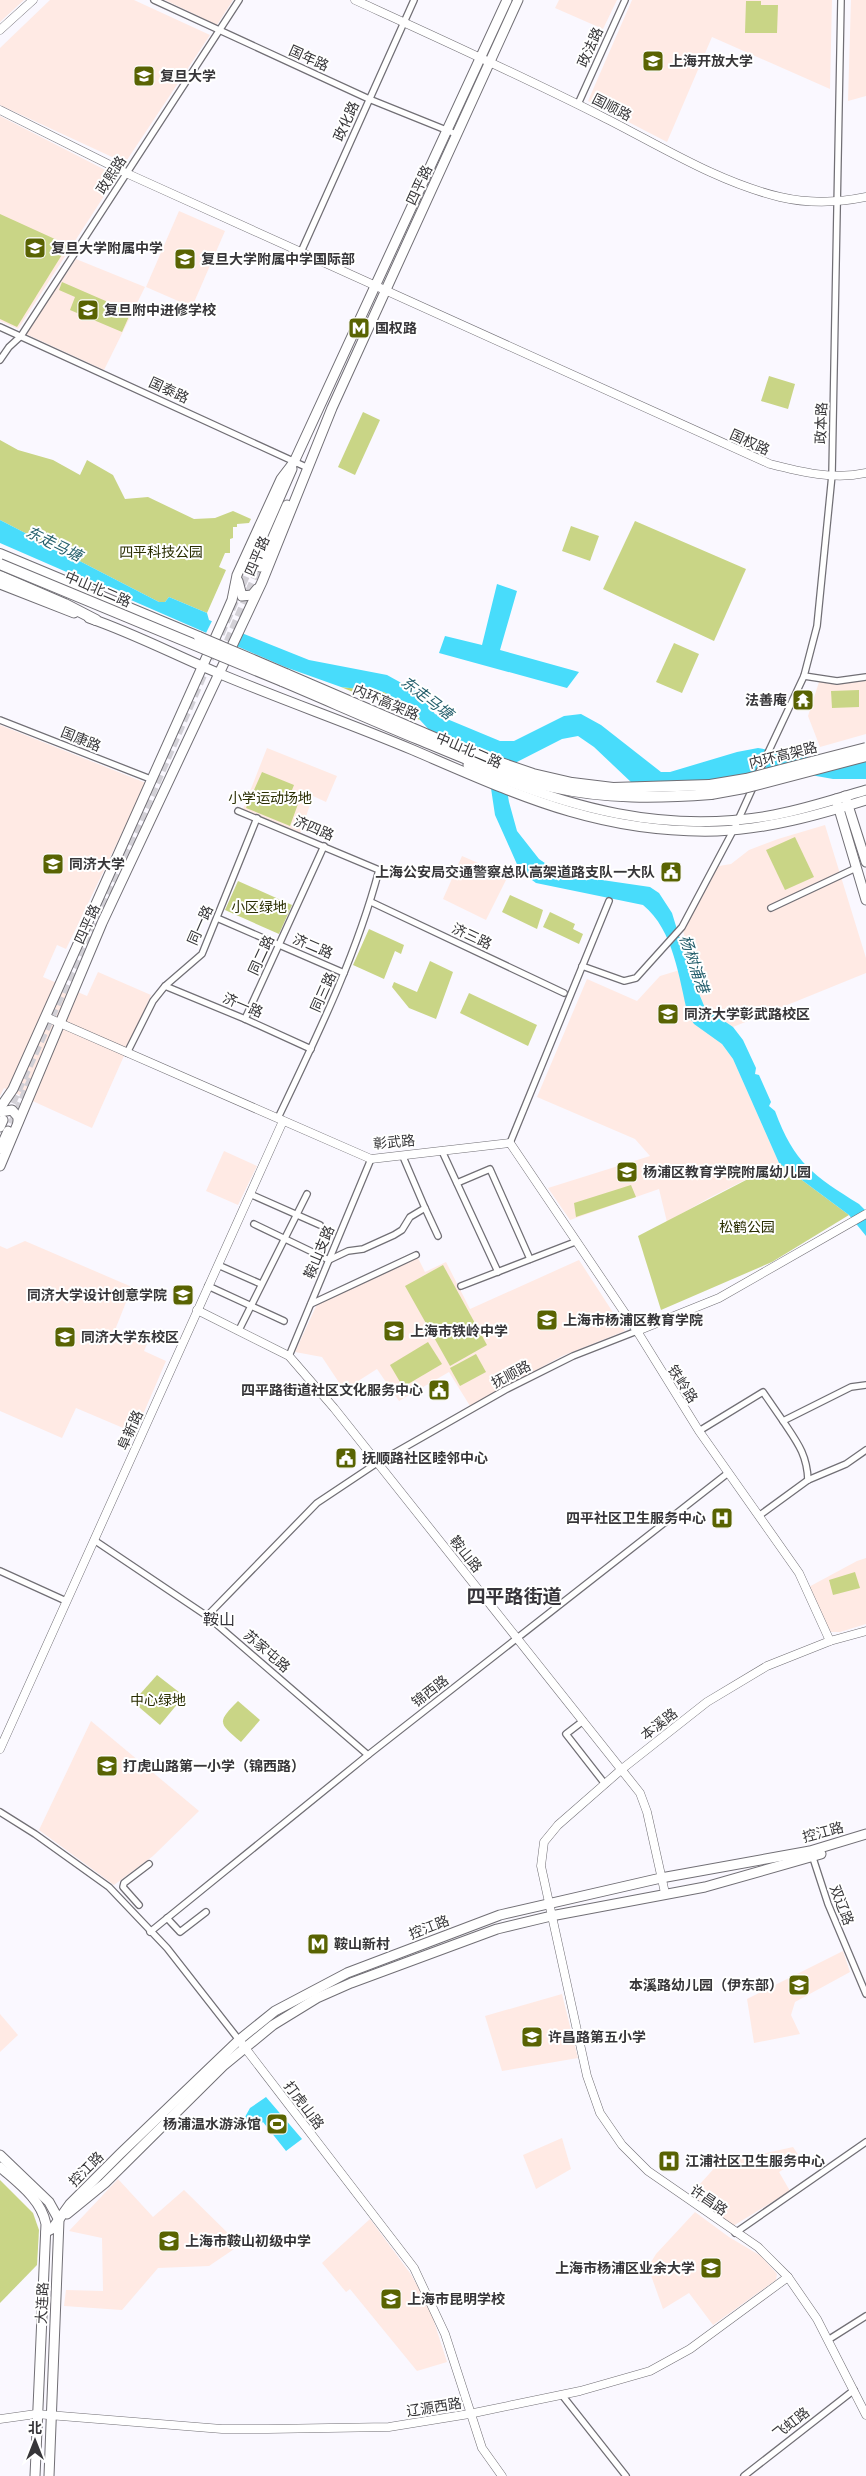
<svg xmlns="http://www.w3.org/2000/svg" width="866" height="2476" viewBox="0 0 866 2476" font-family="'Public Sans','Noto Sans SC',sans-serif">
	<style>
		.education { fill: #ffeae4 }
		.green { fill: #c9d586 }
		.forest { fill: #c8d56f }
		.water { fill: #48dcfb }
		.pier { fill: #faf8ff }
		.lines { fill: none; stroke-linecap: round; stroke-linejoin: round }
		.primary-tunnel { stroke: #d3d1d7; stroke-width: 9; stroke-dasharray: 9 4.5; stroke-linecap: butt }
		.minor-casing { stroke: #716f75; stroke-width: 8 }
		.tertiary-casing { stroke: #716f75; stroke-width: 9 }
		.secondary-casing { stroke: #716f75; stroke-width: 11 }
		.primary-casing { stroke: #716f75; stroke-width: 11 }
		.trunk-casing { stroke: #716f75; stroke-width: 12 }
		.minor { stroke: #fff; stroke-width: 5.5 }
		.tertiary { stroke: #fff; stroke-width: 8 }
		.secondary { stroke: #fff; stroke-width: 9 }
		.primary { stroke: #fff; stroke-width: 9 }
		.trunk { stroke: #fff; stroke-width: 10 }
		.trunk-bridge-casing { stroke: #716f75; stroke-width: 12; stroke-linecap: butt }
		.trunk-bridge { stroke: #fff; stroke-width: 10 }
		.labels { text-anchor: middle; stroke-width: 4; stroke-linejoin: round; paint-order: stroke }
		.street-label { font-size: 14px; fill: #373639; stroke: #fff }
		.poi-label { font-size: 14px; font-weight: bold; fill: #373639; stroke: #fff; text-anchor: start }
		.park-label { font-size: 14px; fill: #2a2e02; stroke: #fff }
		.water-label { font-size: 15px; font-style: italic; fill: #255f6c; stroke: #fff }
		.quarter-label { font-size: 16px; fill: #36343a; stroke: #fff }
		.district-label { font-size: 19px; font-weight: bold; fill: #36343a; stroke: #fff }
	</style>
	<rect width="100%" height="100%" fill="#faf8ff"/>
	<g class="education">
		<polygon points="0,0 24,0 0,22"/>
		<polygon points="50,0 134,0 210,35 125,163 0,105 0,48"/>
		<polygon points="165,0 233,0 217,25"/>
		<polygon points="559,0 617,0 603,29 555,8"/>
		<polygon points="632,0 832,0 830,89 712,37 667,142 588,101"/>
		<polygon points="851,0 866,0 866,96 848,101"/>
		<polygon points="0,116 117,176 18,329 0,321"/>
		<polygon points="179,211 225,231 192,307 146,287"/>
		<polygon points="76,259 145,287 104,370 26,334"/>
		<polygon points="866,679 866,734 820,747 808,716 819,682 859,682"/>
		<polygon points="0,725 146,783 66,949 57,945 43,977 87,996 98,972 151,995 92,1128 4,1088 0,1096"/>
		<polygon points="267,748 337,776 326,802 313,796 300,834 243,809"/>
		<polygon points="825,825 866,958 866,973 733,1027 722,1044 733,1059 779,1163 709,1198 667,1222 659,1189 570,1220 548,1188 650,1156 635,1139 537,1097 587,979 637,1001 660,976 693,966 682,927 713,867 731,864 749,850 778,839"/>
		<polygon points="462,856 508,876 486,920 443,899"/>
		<polygon points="224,1151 257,1166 238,1205 206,1191"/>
		<polygon points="25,1241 132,1287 115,1330 147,1344 144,1351 166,1361 135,1433 76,1408 62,1438 0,1411 0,1246 7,1249"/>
		<polygon points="417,1256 425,1272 446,1262 470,1309 579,1260 625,1331 562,1356 470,1406 449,1372 399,1401 377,1369 344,1390 322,1357 295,1352 318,1302"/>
		<polygon points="866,1558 866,1624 840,1632 831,1632 805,1589 857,1561"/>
		<polygon points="91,1721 199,1811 153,1856 114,1885 39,1830"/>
		<polygon points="843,1951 850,1972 795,2002 791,2015 800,2034 754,2043 747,1999"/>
		<polygon points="562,1994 578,2058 502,2071 485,2016"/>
		<polygon points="0,2014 18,2035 0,2052"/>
		<polygon points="562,2138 571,2169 536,2189 523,2155"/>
		<polygon points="793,2147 801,2159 779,2172 790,2191 733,2226 691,2194 718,2164"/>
		<polygon points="118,2179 153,2217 184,2190 240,2245 209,2266 158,2268 122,2310 64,2306 66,2290 103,2291 102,2238 69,2231"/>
		<polygon points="695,2212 729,2237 761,2256 777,2274 776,2280 713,2325 689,2293 663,2309 648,2267 656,2254"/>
		<polygon points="370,2219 410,2273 429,2306 447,2362 417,2371 350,2289 346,2292 322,2263"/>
	</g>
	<g class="green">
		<polygon points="746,1 761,1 761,5 778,5 777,33 745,33"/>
		<polygon points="0,214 68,245 17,327 0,319"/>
		<polygon points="62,282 131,312 122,332 70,310 75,297 59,290"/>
		<polygon points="769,376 795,384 788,409 761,401"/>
		<polygon points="363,412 380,420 355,475 338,467"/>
		<polygon points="0,440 18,450 53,460 80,475 87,460 113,475 125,499 148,497 194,519 215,518 233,511 251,519 249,523 237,524 237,527 233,527 233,538 230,539 230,553 225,553 219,567 226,570 207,613 169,597 165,602 159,602 0,520"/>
		<polygon points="635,521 746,569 714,641 603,589"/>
		<polygon points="571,526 599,536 590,561 562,551"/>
		<polygon points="674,643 699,654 682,693 656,682"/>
		<polygon points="859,690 859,707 832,708 831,691"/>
		<polygon points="262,772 294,785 288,800 298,804 290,826 246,808"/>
		<polygon points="795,837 814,877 785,890 766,850"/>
		<polygon points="238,881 292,905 279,934 225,910"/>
		<polygon points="510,895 543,910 537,929 502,912"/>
		<polygon points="550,912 575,924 573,929 583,934 579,944 543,927"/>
		<polygon points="369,929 404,945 401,954 395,951 384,979 353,965"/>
		<polygon points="430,961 453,972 436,1019 409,1008 392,987 394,982 417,992"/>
		<polygon points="469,993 537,1025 528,1046 460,1013"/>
		<polygon points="779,1163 849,1215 772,1262 661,1310 638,1236"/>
		<polygon points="631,1185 636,1197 576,1217 574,1203"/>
		<polygon points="443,1265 487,1345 450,1366 405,1286"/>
		<polygon points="428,1342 442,1364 403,1387 390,1365"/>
		<polygon points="476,1354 486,1372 460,1386 450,1368"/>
		<polygon points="855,1572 860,1588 833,1595 829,1580"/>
		<polygon points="157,1675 184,1696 160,1725 133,1702"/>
		<path d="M238,1701L260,1720L241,1742C218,1723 217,1722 238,1701Z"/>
		<polygon points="0,2180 33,2213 39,2230 37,2265 0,2303"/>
	</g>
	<polygon class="forest" points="341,687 384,692 416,711 420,720"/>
	<g class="water">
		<path d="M0,520L159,602H165L169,597L207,613L209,620L309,660L387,675L416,691L435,714L500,741H514L564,716L581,714L601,725L661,772H670L737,752L758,748L847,764L866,760V779H833L794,772L714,782L632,783L594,747L578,736L562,739L513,764L502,761L509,802L517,831L539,859L561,874L650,887L659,893L672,913L690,972L705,1008L733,1027L743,1040L756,1068L755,1074L759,1075L771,1102L769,1106L775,1111C794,1163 814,1176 859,1204L866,1211V1236L849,1215L779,1163L733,1059L722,1044L694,1024L688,1015C679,979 674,930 643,905L536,883L520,871L495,815L486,755L432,733L420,720L416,711L384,692L341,687L285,667L0,543Z"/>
		<polygon points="497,584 517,591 500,650 579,672 567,688 439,653 445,636 482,645"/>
		<polygon points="266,2097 302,2139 286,2151 263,2122 258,2125 254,2119 249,2123 245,2117 250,2108"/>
	</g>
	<polygon class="pier" points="213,619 242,632 235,648 205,635"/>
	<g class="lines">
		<g class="primary-tunnel">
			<polyline points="223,654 260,567"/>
			<polyline points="6,1115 130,843 250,565"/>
			<polyline points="12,1124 32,1079"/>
		</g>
		<g class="minor-casing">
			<g id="minor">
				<polyline points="154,0 369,99 456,134"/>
				<polyline points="578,104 625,0"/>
				<polyline points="301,252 414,0"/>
				<polyline points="0,327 306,467"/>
				<polyline points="0,360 9,347 21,336 239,0"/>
				<polyline points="804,676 837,681 866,677"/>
				<polyline points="0,720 153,780"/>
				<polyline points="757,776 804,676 817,626 832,475 841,0"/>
				<path d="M238,811L379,870C356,957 316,1038 278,1118"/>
				<polyline points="371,902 564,993"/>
				<polyline points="771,908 856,868"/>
				<polyline points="217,918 344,973"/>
				<polyline points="582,966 624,981 636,978 682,927 734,829 754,785"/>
				<polyline points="165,986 245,1019 311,1049"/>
				<polyline points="245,1019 324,846"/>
				<polyline points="127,1053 153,1001 165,986 202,954 257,818"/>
				<polyline points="510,1143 609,901"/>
				<polyline points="442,1151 498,1272"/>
				<polyline points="457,1183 490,1169 530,1259"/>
				<polyline points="250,1194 320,1225"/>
				<polyline points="425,1208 438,1236"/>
				<polyline points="254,1224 329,1260 348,1251 363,1249 394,1235 402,1230 410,1217 425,1208 404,1159"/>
				<polyline points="218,1265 261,1284"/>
				<polyline points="208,1286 284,1321"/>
				<polyline points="461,1286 575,1242"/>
				<polyline points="311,1304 416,1255"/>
				<polyline points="239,1330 307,1194"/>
				<polyline points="289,1356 371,1159"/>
				<path d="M783,1421C797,1442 807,1454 808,1480"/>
				<polyline points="699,1431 763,1392 783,1421 851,1387 866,1385"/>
				<polyline points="760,1515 808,1480 846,1464 866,1450"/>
				<polyline points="94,1540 207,1616 368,1755"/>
				<polyline points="0,1571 66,1601"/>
				<polyline points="207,1616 317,1503 377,1463 505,1390 573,1356 637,1331"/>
				<polyline points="583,1721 566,1734 605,1784"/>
				<polyline points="0,1812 35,1834 109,1887 167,1948 239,2040"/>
				<polyline points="812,1855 828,1904 866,1994"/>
				<polyline points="139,1905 123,1887 124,1883 149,1864"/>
				<polyline points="167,1918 180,1932 206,1912"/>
				<polyline points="150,1932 368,1755 728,1473"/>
				<polyline points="735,2233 866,2142"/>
				<polyline points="828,2340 866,2316"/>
				<polyline points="562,2395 626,2476"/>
				<polyline points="744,2476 854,2390"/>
			</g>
		</g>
		<g class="tertiary-casing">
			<g id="tertiary">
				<path d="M355,0C438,38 520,75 601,116C659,145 717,182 780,197C810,204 837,203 866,197"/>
				<polyline points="0,30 33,0"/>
				<path d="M0,110L126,173L770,464C801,472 834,480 866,473"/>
				<polyline points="46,1017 371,1159 510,1143 637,1331 699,1431 799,1573 830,1641"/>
				<polyline points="197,1310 289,1356 334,1408 640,1793 647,1812 665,1893"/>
				<polyline points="637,1331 719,1298 866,1214"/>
				<polyline points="866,1631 830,1641 767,1666 707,1702 622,1769 558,1825 544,1842 541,1866 587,2076 600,2113 622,2145 648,2171 758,2247 788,2277 817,2319 866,2415"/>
				<polyline points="0,1749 283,1121"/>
				<polyline points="239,2040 414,2268 445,2334 482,2448 502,2476"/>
				<polyline points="0,2419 36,2414 222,2429 268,2429 389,2427 469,2414 580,2391 650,2371 690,2349 788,2277"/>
			</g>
		</g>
		<g class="secondary-casing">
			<g id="secondary">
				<polyline points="845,796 866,862"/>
				<polyline points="836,799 866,900"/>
				<polyline points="67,2214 105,2183 223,2066 273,2025 317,1998 351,1983 497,1929 551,1916 705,1887 821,1854"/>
				<polyline points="46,2232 52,2229 70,2204 120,2154 239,2040 275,2011 347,1973 500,1915 661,1878 810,1851 866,1834"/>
			</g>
		</g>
		<g class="primary-casing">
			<g id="primary">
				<polyline points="250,565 292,469"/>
				<polyline points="260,567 287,505"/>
				<polyline points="238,581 242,596 252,595 257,589"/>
				<polyline points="0,584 74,613"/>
				<path d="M89,618C133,633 175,655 218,673C282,700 349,723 413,750C518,795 599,834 717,831C768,829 818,815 866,800"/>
				<path d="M468,765C568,808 665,835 774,815C806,809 836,799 866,790"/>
				<polyline points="0,1108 13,1089 225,616 232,600 237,575 281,479 294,462 507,0"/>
				<polyline points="0,1112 12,1110 18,1117 18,1122"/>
				<polyline points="0,1127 3,1120"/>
				<polyline points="0,1149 8,1131"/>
				<polyline points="0,1166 102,923 262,582 332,408 518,0"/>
				<polyline points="0,2155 49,2202 59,2220 49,2476"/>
				<path d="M0,2167C18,2183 41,2199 46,2224L35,2476"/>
			</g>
		</g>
		<g class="trunk-casing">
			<g id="trunk">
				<polyline points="0,554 199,637"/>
				<polyline points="0,576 65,604 96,620"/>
				<polyline points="286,674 463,750 533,774 572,783 613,788 710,785"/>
				<path d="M282,681C327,700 372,720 418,739C462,757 506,777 553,787C605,799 659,798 711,794"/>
			</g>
		</g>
		<use href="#minor" class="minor"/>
		<use href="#tertiary" class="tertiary"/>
		<use href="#secondary" class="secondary"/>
		<use href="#primary" class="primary"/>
		<use href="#trunk" class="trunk"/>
		<g class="trunk-bridge-casing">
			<g id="trunk-bridge">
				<polyline points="0,564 282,681"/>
				<polyline points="199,637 286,674"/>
				<polyline points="710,785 746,779 866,748"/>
				<polyline points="711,794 744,788 866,756"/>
			</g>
		</g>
		<use href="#trunk-bridge" class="trunk-bridge"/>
	</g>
	<defs>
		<g id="university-square" transform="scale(1.125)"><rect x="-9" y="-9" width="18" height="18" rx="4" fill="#596302" stroke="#fff"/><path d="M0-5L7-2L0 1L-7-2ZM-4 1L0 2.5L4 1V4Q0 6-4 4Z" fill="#fff"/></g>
		<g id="school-square" transform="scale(1.125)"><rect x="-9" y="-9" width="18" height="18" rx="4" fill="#596302" stroke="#fff"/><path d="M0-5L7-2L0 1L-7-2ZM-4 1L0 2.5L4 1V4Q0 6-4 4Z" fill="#fff"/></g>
		<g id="metro-square" transform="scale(1.125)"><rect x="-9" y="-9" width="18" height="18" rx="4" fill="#596302" stroke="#fff"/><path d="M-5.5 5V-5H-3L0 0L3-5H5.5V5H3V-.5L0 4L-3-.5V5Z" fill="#fff"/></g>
		<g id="temple-square" transform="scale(1.125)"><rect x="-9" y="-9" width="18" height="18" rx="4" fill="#596302" stroke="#fff"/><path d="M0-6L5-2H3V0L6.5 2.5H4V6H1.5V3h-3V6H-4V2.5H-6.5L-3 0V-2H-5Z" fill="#fff"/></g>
		<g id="civic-square" transform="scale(1.125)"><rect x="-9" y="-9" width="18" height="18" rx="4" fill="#596302" stroke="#fff"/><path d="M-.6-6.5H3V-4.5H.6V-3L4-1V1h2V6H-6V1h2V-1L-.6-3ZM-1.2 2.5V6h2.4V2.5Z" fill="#fff"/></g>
		<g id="hospital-square" transform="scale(1.125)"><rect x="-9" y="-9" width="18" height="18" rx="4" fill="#596302" stroke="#fff"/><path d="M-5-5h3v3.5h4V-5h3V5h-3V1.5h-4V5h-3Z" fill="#fff"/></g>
		<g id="stadium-square" transform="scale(1.125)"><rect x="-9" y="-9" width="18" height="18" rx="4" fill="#596302" stroke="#fff"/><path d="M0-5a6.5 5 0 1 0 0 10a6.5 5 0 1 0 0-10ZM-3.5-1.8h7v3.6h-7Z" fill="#fff"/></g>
	</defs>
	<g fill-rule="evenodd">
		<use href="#university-square" x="653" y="61"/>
		<use href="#university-square" x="144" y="76"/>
		<use href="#school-square" x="35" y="248"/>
		<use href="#school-square" x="185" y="259"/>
		<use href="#school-square" x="88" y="310"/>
		<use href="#metro-square" x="359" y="328"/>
		<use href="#temple-square" x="803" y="700"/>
		<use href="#university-square" x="53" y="864"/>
		<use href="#civic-square" x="671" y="872"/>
		<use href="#university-square" x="668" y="1014"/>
		<use href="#school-square" x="627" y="1172"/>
		<use href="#school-square" x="183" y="1295"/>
		<use href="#school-square" x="547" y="1320"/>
		<use href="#school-square" x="394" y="1331"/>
		<use href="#school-square" x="65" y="1337"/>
		<use href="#civic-square" x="439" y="1390"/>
		<use href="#civic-square" x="346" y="1458"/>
		<use href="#hospital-square" x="722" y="1518"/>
		<use href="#school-square" x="107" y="1766"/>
		<use href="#metro-square" x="318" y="1944"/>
		<use href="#school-square" x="799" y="1985"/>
		<use href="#school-square" x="532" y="2037"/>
		<use href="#stadium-square" x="277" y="2124"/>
		<use href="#hospital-square" x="669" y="2161"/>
		<use href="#school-square" x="169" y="2241"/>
		<use href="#university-square" x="711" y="2268"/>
		<use href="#school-square" x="391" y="2299"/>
	</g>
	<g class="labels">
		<g class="street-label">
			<text transform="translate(590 47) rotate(-66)" y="5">政法路</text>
			<text transform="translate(309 58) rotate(24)" y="5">国年路</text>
			<text transform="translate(612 107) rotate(27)" y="5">国顺路</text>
			<text transform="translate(346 121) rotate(-66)" y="5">政化路</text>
			<text transform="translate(111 175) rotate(-57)" y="5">政熙路</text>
			<text transform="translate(419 185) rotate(-65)" y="5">四平路</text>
			<text transform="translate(169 390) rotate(25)" y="5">国泰路</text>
			<text transform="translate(821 423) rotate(-88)" y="5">政本路</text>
			<text transform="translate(750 442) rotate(24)" y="5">国权路</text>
			<text transform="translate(257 556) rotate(-67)" y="5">四平路</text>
			<text transform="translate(98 589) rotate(23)" y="5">中山北二路</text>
			<text transform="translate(386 702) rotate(23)" y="5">内环高架路</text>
			<text transform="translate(81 739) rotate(22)" y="5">国康路</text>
			<text transform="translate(469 750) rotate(23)" y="5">中山北二路</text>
			<text transform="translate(783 755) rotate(-14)" y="5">内环高架路</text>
			<text transform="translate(314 828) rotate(23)" y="5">济四路</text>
			<text transform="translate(87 924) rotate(-66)" y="5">四平路</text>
			<text transform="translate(200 925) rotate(-66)" y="5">同一路</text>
			<text transform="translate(472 936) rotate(25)" y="5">济三路</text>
			<text transform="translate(313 946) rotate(23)" y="5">济二路</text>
			<text transform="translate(261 955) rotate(-65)" y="5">同二路</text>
			<text transform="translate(323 992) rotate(-66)" y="5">同三路</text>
			<text transform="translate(243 1005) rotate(23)" y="5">济一路</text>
			<text transform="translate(394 1142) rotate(-5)" y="5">彰武路</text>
			<text transform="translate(319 1252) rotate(-67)" y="5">鞍山支路</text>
			<text transform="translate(511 1374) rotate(-28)" y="5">抚顺路</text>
			<text transform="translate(683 1384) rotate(57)" y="5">铁岭路</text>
			<text transform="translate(130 1430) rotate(-66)" y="5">阜新路</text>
			<text transform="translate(466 1554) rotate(51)" y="5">鞍山路</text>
			<text transform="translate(267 1651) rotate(41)" y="5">苏家屯路</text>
			<text transform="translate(430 1691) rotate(-38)" y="5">锦西路</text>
			<text transform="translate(659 1724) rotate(-38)" y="5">本溪路</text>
			<text transform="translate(823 1832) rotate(-15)" y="5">控江路</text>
			<text transform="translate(842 1905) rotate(69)" y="5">双辽路</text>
			<text transform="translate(429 1927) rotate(-21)" y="5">控江路</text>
			<text transform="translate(304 2105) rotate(53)" y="5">打虎山路</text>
			<text transform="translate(86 2169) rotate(-45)" y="5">控江路</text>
			<text transform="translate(709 2200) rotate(35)" y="5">许昌路</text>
			<text transform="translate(42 2303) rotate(-87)" y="5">大连路</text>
			<text transform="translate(434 2407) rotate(-9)" y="5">辽源西路</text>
			<text transform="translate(791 2423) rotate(-38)" y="5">飞虹路</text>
		</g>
		<g class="poi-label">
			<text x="669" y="66">上海开放大学</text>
			<text x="160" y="81">复旦大学</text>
			<text x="51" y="253">复旦大学附属中学</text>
			<text x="201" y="264">复旦大学附属中学国际部</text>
			<text x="104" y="315">复旦附中进修学校</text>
			<text x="375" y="333">国权路</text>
			<text x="787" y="705" text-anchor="end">法善庵</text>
			<text x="69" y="869">同济大学</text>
			<text x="655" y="877" text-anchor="end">上海公安局交通警察总队高架道路支队一大队</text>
			<text x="684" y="1019">同济大学彰武路校区</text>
			<text x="643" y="1177">杨浦区教育学院附属幼儿园</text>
			<text x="167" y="1300" text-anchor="end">同济大学设计创意学院</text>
			<text x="563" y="1325">上海市杨浦区教育学院</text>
			<text x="410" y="1336">上海市铁岭中学</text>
			<text x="81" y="1342">同济大学东校区</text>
			<text x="423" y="1395" text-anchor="end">四平路街道社区文化服务中心</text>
			<text x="362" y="1463">抚顺路社区睦邻中心</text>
			<text x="706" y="1523" text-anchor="end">四平社区卫生服务中心</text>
			<text x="123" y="1771">打虎山路第一小学（锦西路）</text>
			<text x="334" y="1949">鞍山新村</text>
			<text x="783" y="1990" text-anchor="end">本溪路幼儿园（伊东部）</text>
			<text x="548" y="2042">许昌路第五小学</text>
			<text x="261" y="2129" text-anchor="end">杨浦温水游泳馆</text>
			<text x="685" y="2166">江浦社区卫生服务中心</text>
			<text x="185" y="2246">上海市鞍山初级中学</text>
			<text x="695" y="2273" text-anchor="end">上海市杨浦区业余大学</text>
			<text x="407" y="2304">上海市昆明学校</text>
		</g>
		<g class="park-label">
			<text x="161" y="557">四平科技公园</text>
			<text x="270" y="803">小学运动场地</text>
			<text x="259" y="912">小区绿地</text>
			<text x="747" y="1232">松鹤公园</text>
			<text x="158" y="1705">中心绿地</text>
		</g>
		<g class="water-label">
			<text transform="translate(54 544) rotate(26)" y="5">东走马塘</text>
			<text transform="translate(427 698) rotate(37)" y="5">东走马塘</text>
			<text transform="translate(694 964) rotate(71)" y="5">杨树浦港</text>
		</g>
		<g class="quarter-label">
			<text x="219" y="1625">鞍山</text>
		</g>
		<g class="district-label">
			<text x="514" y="1603">四平路街道</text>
		</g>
	</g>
	<g transform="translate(35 2441)" stroke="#ffffff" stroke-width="4" paint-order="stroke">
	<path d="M0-4L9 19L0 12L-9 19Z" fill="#373639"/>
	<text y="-8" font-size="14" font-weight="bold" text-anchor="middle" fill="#373639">北</text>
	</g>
</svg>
